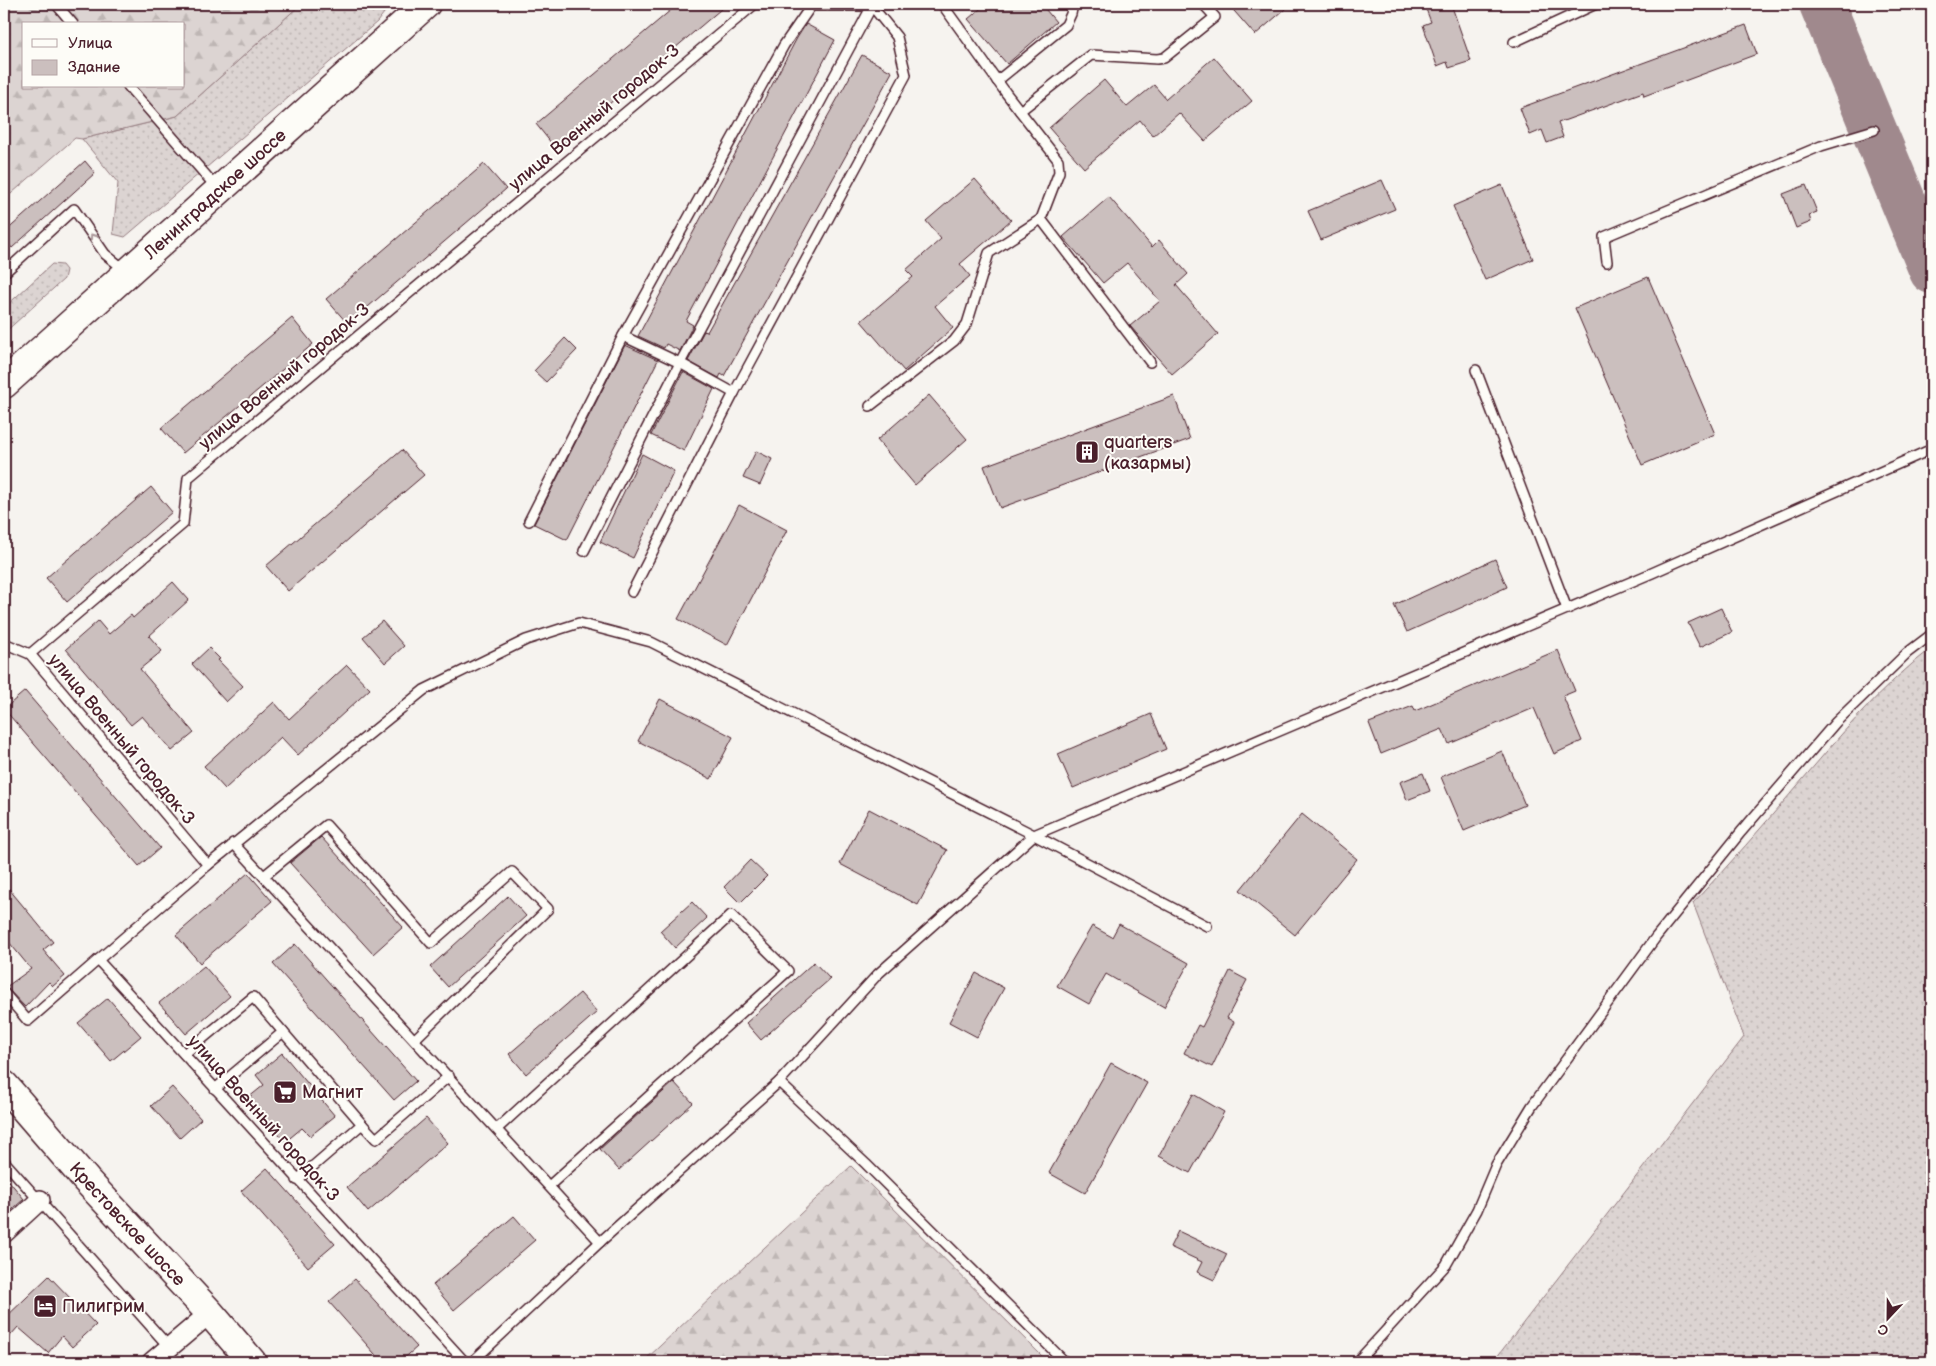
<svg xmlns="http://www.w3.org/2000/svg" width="1936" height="1366" viewBox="0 0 1936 1366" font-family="'Balsamiq Sans',sans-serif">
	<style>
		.grass { fill: url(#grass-dots); stroke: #937a7e }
		.forest { fill: url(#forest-firs); stroke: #937a7e; fill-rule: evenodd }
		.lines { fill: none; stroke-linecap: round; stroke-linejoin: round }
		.taxiway { stroke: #a0898d; stroke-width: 46 }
		.building { fill: #cbbfbe; stroke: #4a1f2b }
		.lane-casing { stroke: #4a1f2b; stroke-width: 12 }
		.street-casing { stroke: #4a1f2b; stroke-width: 22 }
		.primary-casing { stroke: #4a1f2b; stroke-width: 31 }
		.highway-casing { stroke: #4a1f2b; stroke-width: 31 }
		.lane { stroke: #fdfcf7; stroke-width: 9 }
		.street { stroke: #fdfcf7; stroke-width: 19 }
		.primary { stroke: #fdfcf7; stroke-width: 28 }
		.highway { stroke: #fdfcf7; stroke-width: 28 }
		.oneway { stroke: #ac999b }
		.labels { text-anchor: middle; stroke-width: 4; stroke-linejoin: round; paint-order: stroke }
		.street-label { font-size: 18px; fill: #4a1f2b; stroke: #fdfcf7 }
		.poi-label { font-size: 18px; fill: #4a1f2b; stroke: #fdfcf7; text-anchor: start }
	</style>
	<defs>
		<pattern id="grass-dots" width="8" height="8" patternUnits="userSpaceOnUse" patternTransform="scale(1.25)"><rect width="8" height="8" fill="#dcd4d2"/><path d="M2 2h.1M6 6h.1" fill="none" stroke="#beb6b4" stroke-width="1.8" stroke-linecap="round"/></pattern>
		<pattern id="forest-firs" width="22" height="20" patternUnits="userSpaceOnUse" patternTransform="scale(1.25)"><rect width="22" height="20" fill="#dcd4d2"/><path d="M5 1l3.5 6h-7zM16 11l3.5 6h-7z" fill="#beb6b4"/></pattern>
	</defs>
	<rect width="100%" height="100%" fill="#f6f3ef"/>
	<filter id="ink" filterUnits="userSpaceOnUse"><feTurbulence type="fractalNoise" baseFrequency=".02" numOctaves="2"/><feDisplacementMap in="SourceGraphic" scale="10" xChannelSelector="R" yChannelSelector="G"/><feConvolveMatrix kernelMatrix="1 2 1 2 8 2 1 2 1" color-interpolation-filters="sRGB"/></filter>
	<g filter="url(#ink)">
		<g class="grass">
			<polygon points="301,4 391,4 377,22 125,237 113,234 118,183 82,139 177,116"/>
			<polygon points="52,264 62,265 66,270 64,279 4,333 4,308"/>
			<path d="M1932,648V1362H1493L1744,1037L1693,903C1729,865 1763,826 1797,786C1838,738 1880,687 1932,648Z"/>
		</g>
		<g class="forest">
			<path d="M4,4H301L177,116L82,139L75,138L4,200ZM24,24H184V86H24Z"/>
			<polygon points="851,1166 1048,1362 643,1362"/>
		</g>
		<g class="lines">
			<polyline class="taxiway" points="1822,4 1932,271"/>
		</g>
		<g class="building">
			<polygon points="678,4 727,4 556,149 536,124"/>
			<polygon points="986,4 1041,4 1056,22 1007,64 968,19"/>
			<polygon points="1228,4 1291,4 1255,35"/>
			<polygon points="1424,4 1451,4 1471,61 1449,68 1447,62 1437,66 1423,25 1431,22"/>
			<polygon points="806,24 835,40 686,321 693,325 680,351 666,344 664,348 638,336 797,38"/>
			<polygon points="1746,25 1757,54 1644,96 1643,92 1558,123 1563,137 1547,143 1542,130 1530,135 1520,108"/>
			<polygon points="862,55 892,72 724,376 721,374 719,378 688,361 704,331 707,332"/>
			<polygon points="1214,57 1252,101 1205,141 1179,113 1153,136 1140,120 1084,168 1049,128 1104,80 1127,107 1154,85 1166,99"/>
			<polygon points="85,161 95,173 12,248 4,239 4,233"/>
			<polygon points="484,164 506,189 348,324 326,299"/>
			<polygon points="975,179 1011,220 960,264 970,276 935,306 953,328 904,371 861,321 913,277 906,270 941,239 926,221"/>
			<polygon points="1382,180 1395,209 1321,240 1308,211"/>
			<polygon points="1502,185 1533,259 1485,280 1453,206"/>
			<polygon points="1806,185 1817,212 1809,215 1811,222 1796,228 1783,194"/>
			<polygon points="1109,197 1152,247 1159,240 1188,274 1176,285 1218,334 1172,374 1130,326 1160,301 1127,263 1103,283 1063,237"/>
			<polygon points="1648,277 1715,434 1642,465 1575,308"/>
			<polygon points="292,318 313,344 183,453 161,428"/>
			<polygon points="565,338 577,350 546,382 534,371"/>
			<polygon points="625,345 658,360 567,540 534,524"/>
			<polygon points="683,372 714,389 684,451 651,435"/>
			<polygon points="929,395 967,439 915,485 877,440"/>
			<polygon points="1174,396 1190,439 1000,508 984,466"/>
			<polygon points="402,450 424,475 288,591 266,566"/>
			<polygon points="756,451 772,459 760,485 743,478"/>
			<polygon points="642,454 674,471 633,558 600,542"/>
			<polygon points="151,487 172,512 67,602 46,578"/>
			<polygon points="739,505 787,530 727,645 678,619"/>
			<polygon points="1495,559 1507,587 1407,632 1394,605"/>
			<polygon points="173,582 189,600 149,636 162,651 140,669 194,733 172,751 142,716 131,725 66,649 98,621 109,634 131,615 133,618"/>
			<polygon points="1721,608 1732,632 1700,647 1688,623"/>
			<polygon points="382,621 404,646 385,663 363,637"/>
			<polygon points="209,648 220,659 218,660 243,686 226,702 192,664"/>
			<polygon points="1558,650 1575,691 1563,696 1582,741 1554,754 1534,708 1449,744 1442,729 1381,754 1369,723 1413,706 1415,711"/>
			<polygon points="347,665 370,689 298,755 281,737 225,789 204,766 274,702 289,719"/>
			<polygon points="25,691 160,848 139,866 4,709"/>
			<polygon points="660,699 733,737 711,779 638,741"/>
			<polygon points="1151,714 1166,749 1073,788 1058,754"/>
			<polygon points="1502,751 1525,805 1464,831 1441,777"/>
			<polygon points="1423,773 1430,791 1407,800 1400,782"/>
			<polygon points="869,809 947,850 918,905 840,864"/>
			<polygon points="1302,814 1357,859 1295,935 1240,890"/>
			<polygon points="321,837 403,927 373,954 290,863"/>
			<polygon points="750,860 767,876 740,903 724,887"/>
			<polygon points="248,873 272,901 200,963 176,935"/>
			<polygon points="4,883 53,942 43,950 65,976 53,986 49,982 25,1007 6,987 31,969 4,936"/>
			<polygon points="508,896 526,916 448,987 430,967"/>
			<polygon points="692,902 707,918 675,948 660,931"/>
			<polygon points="1119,924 1189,963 1164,1007 1106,974 1089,1004 1057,986 1092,926 1112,937"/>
			<polygon points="295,944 416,1081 394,1100 273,964"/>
			<polygon points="814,962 830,979 761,1040 746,1023"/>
			<polygon points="204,966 230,996 186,1034 159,1003"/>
			<polygon points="1230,971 1247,980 1227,1018 1234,1022 1212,1067 1184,1053 1198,1025 1202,1027"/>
			<polygon points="976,973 1004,988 977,1037 949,1022"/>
			<polygon points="580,993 597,1012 526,1074 509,1054"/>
			<polygon points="108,998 141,1036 111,1061 78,1023"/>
			<polygon points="282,1053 335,1116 310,1136 302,1128 285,1142 248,1098 264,1085 256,1075"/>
			<polygon points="1111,1063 1147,1083 1085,1193 1049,1173"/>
			<polygon points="674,1082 693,1103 619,1170 600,1149"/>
			<polygon points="172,1087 201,1119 180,1138 151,1106"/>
			<polygon points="1193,1094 1224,1112 1190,1173 1159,1156"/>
			<polygon points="426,1118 448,1143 368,1212 347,1187"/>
			<polygon points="267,1168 335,1244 308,1267 241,1191"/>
			<polygon points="4,1175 24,1199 4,1217"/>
			<polygon points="514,1216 535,1240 454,1310 433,1285"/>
			<polygon points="1178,1231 1227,1254 1214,1280 1197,1272 1202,1262 1170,1247"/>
			<polygon points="49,1276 96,1325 72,1347 62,1336 48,1353 18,1327 4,1343 4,1319"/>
			<polygon points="355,1279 417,1347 400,1362 382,1362 329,1302"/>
		</g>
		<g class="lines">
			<g class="lane-casing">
				<g id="lane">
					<polyline points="56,4 73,24"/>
					<polyline points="942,4 1006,93 1058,160 1059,172 1041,219 1150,362"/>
					<polyline points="1514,42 1596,4"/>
					<polyline points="997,81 1066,25 1071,14 1073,4"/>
					<polyline points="128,86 217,188"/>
					<polyline points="1020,111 1091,55 1157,59 1164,58 1215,17 1203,4"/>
					<polyline points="1607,262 1604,237 1821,146 1874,130"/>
					<polyline points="4,273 74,209 105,254 125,270"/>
					<polyline points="623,336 680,363 734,393"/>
					<polyline points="1476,370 1567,609"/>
					<polyline points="870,406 954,341 967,324 989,253 1041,219"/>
					<polyline points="529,521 623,336 784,45 811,6 872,6 897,37 906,75 734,393 632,592"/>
					<polyline points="584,551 680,363 873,4"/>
					<polyline points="4,643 30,654"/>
					<polyline points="233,843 600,1242"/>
					<polyline points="208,865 424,690 526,640 579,623 651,642 1034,835 1652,573 1932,449"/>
					<polyline points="264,876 326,825 431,943 512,872 548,909 415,1039"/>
					<polyline points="4,993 28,1021 98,960"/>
					<polyline points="184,1054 253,997 362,1124"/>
					<polyline points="779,1082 866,1164 1065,1362"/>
					<polyline points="215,1089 283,1032"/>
					<polyline points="497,1129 731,915 788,971 549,1186"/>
					<polyline points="4,1161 169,1347"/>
					<polyline points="297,1180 362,1124 376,1139 449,1076"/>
					<polyline points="465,1362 98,960 208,865 30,654 183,524 188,478 755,4"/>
					<polyline points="472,1362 600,1242 779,1082 878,974 1034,835 1207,926"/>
					<polyline points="1357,1362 1446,1265 1477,1210 1496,1165 1532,1106 1656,937 1741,832 1836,722 1907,653 1932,634"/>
				</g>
			</g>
			<g class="street-casing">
				<g id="street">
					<polyline points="4,1233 40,1200"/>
					<polyline points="152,1362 210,1313"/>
				</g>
			</g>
			<g class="primary-casing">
				<g id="primary">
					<path id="s1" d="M4,1085L87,1181L210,1313L252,1362"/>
				</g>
			</g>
			<g class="highway-casing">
				<g id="highway">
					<path id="s2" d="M4,384L426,4"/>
				</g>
			</g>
			<use href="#lane" class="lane"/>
			<use href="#street" class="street"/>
			<use href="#primary" class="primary"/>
			<use href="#highway" class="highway"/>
		</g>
		<defs><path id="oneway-chevron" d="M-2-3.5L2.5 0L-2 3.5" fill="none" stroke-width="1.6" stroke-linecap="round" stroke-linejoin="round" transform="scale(1.25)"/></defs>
		<use class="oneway" href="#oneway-chevron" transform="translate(93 237) rotate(-125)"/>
	</g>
	<defs>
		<g id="building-square" transform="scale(1.25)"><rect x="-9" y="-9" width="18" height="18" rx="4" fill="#4a1f2b" stroke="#fdfcf7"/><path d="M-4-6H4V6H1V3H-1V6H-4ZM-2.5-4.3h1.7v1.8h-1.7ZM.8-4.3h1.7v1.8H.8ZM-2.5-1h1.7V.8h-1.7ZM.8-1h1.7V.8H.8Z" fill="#fff"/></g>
		<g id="supermarket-square" transform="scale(1.25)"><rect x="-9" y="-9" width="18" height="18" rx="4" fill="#4a1f2b" stroke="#fdfcf7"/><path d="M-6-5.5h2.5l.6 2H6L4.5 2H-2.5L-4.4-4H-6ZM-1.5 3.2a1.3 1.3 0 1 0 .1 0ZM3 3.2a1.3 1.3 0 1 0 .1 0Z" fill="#fff"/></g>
		<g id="hotel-square" transform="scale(1.25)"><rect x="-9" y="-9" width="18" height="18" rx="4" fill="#4a1f2b" stroke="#fdfcf7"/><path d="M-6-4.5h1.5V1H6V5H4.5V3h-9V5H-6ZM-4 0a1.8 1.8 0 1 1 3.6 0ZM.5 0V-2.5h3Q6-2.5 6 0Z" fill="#fff"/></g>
	</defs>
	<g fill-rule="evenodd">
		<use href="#building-square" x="1087" y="452"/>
		<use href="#supermarket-square" x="285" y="1092"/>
		<use href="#hotel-square" x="45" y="1306"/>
	</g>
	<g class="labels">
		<g class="street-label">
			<text transform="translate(594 117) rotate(-40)" y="6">улица Военный городок-3</text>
			<text dy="6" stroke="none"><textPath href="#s2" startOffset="284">Ленинградское шоссе</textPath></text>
			<text transform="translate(284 376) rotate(-40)" y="6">улица Военный городок-3</text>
			<text transform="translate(122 739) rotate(50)" y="6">улица Военный городок-3</text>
			<text transform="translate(264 1118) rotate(48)" y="6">улица Военный городок-3</text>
			<text dy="6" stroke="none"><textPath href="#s1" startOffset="186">Крестовское шоссе</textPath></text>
		</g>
		<g class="poi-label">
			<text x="1104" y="448">quarters<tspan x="1104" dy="21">(казармы)</tspan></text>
			<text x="302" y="1098">Магнит</text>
			<text x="62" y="1312">Пилигрим</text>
		</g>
	</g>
	<rect width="1936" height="1366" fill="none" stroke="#fdfcf7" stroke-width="20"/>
	<rect x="10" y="10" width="1916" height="1346" fill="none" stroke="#4a1f2b" stroke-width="2" filter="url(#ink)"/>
	<rect x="22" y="22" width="162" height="65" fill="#fdfcf7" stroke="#b5a4a5"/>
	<rect x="32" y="39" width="25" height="8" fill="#fdfcf7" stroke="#b5a4a5"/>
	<text x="68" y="48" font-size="15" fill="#4a1f2b">Улица</text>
	<rect x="32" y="60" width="25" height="15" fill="#cbbfbe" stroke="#b5a4a5"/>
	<text x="68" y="72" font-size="15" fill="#4a1f2b">Здание</text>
	<g transform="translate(1888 1318) rotate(202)" stroke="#fdfcf7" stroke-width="4" paint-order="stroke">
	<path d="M0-4L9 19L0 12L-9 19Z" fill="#4a1f2b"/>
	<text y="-8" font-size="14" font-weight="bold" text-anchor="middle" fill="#4a1f2b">С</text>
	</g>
</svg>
